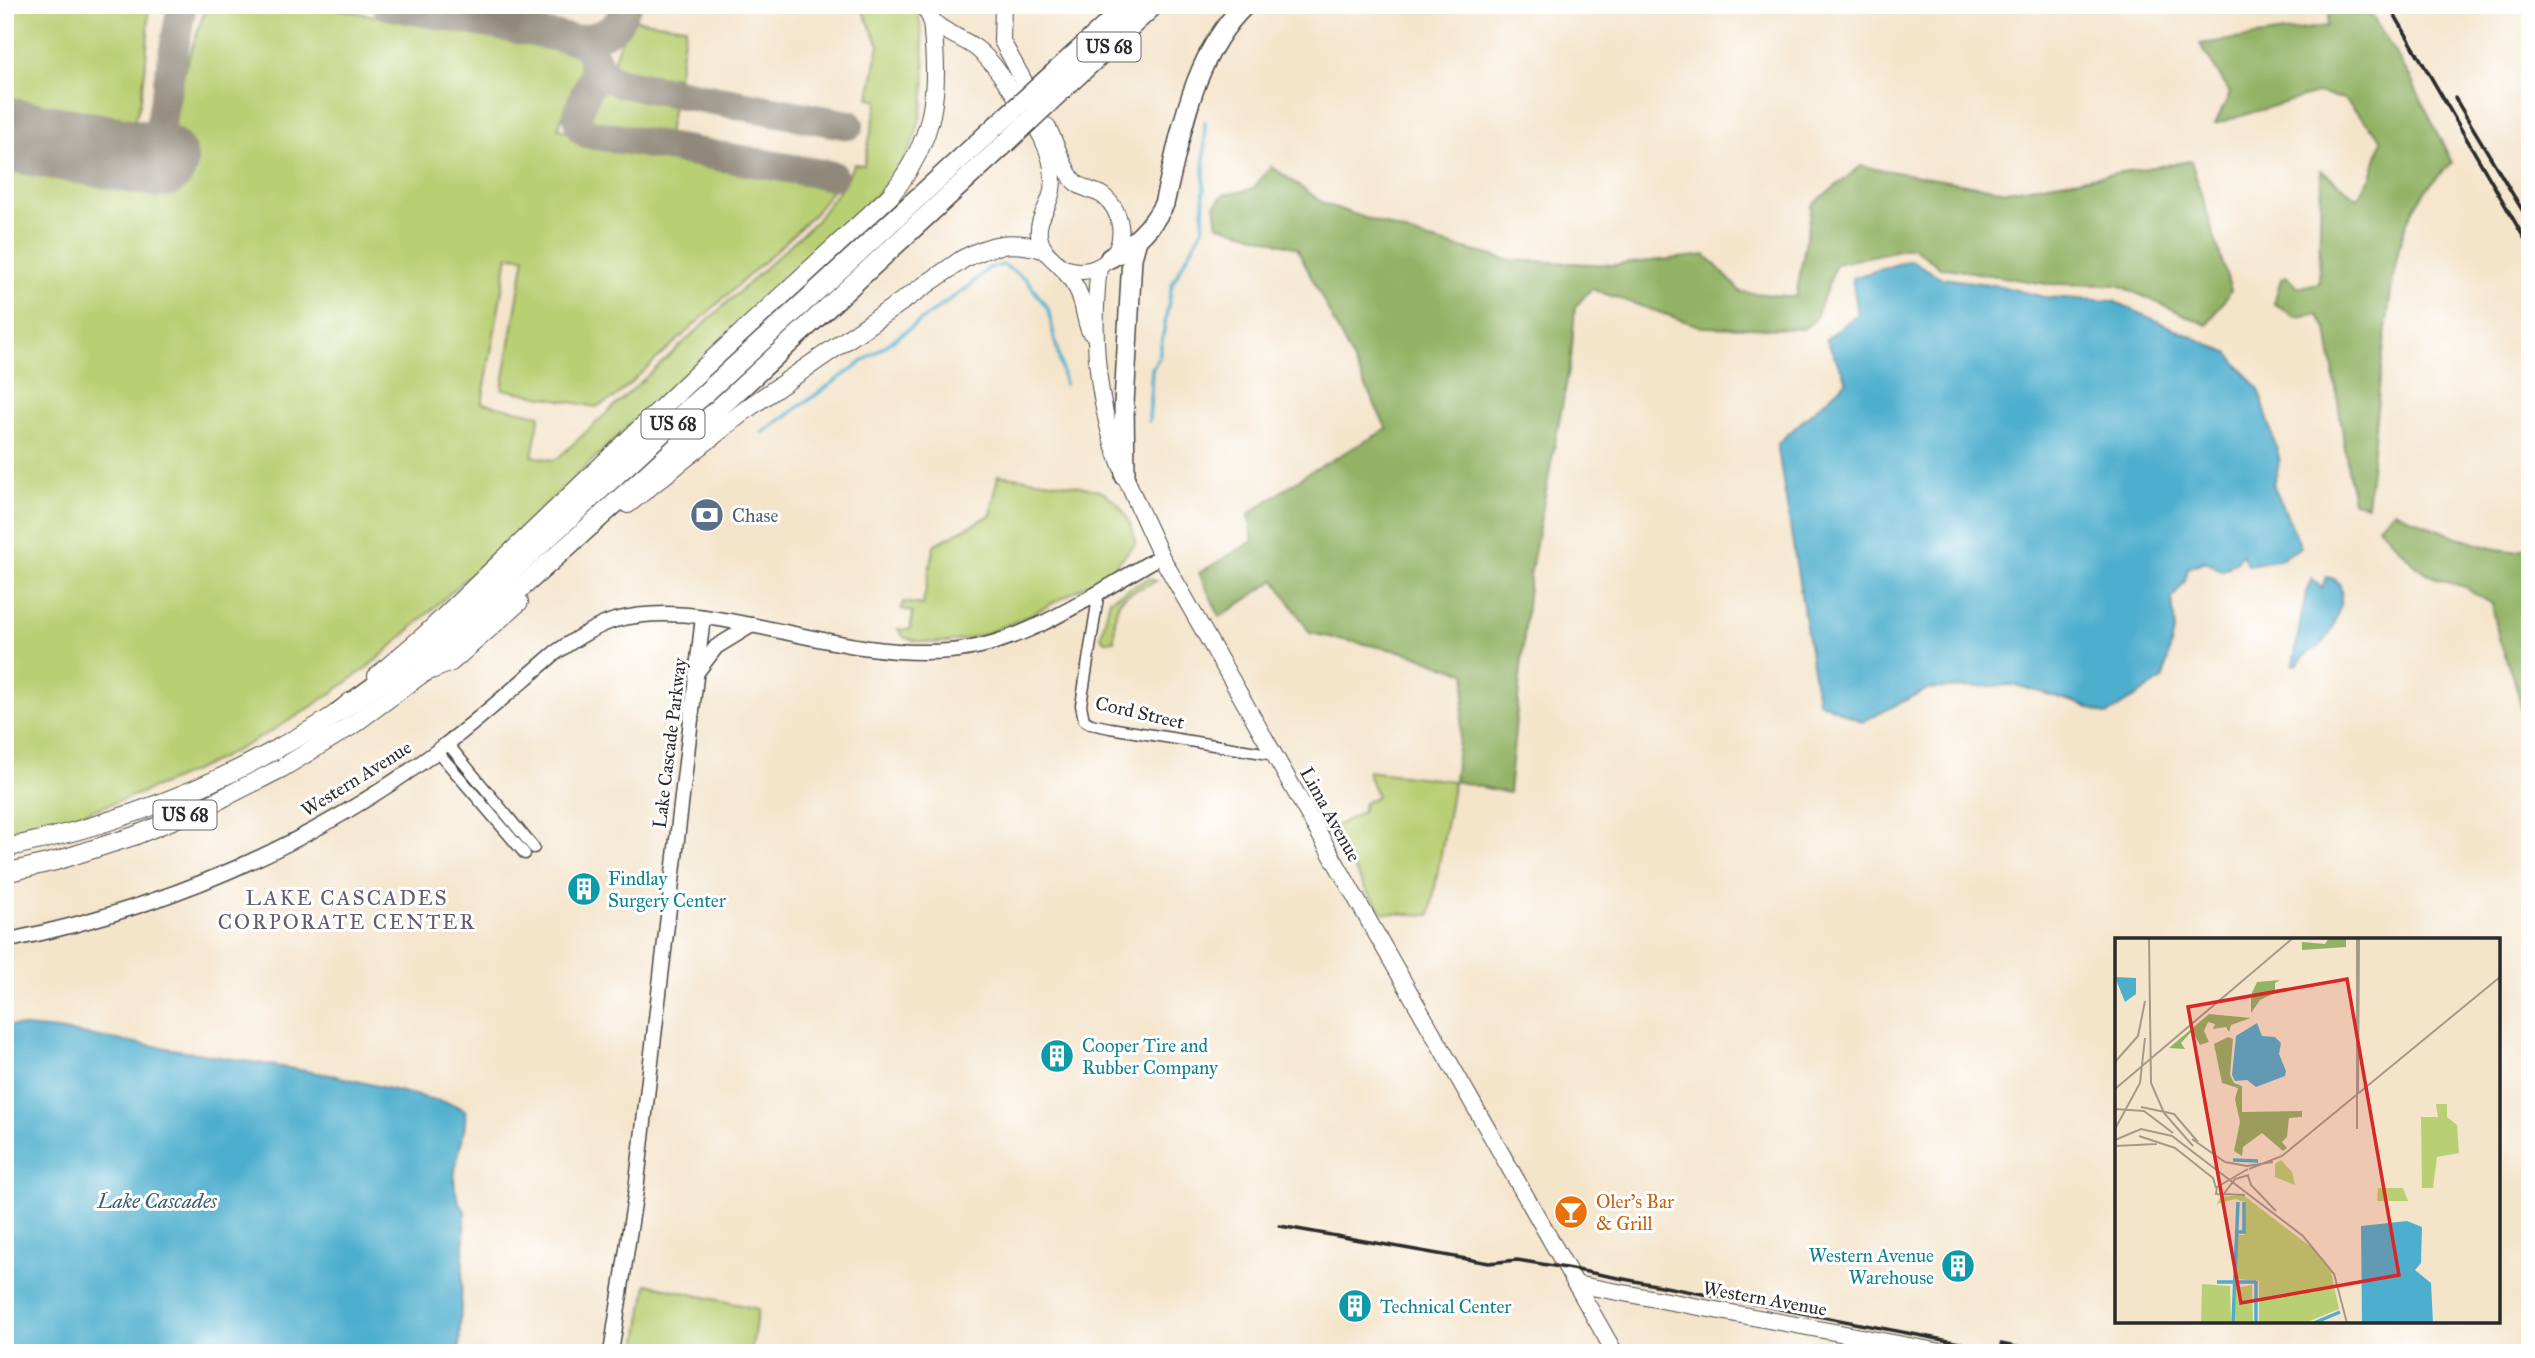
<svg xmlns="http://www.w3.org/2000/svg" width="2535" height="1358" viewBox="0 0 2535 1358" font-family="'IM FELL Great Primer',serif">
	<style>
		.green { fill: #b9cf73; stroke: #727d4f; stroke-width: 2 }
		.forest { fill: #92b265; stroke: #5e6e48; stroke-width: 2 }
		.water { fill: #4eaecd; stroke: #3c6c7c; stroke-width: 2 }
		.lines { fill: none; stroke-linecap: round; stroke-linejoin: round }
		.stream { stroke: #4eaecd; stroke-width: 3.5 }
		.taxiway { stroke: #90887a; stroke-width: 30 }
		.runway { stroke: #90887a; stroke-width: 74 }
		.minor-casing { stroke: #494743; stroke-width: 13 }
		.tertiary-casing { stroke: #494743; stroke-width: 17 }
		.secondary-casing { stroke: #494743; stroke-width: 18 }
		.trunk-casing { stroke: #494743; stroke-width: 20 }
		.motorway-casing { stroke: #494743; stroke-width: 22 }
		.minor { stroke: #fff; stroke-width: 10 }
		.tertiary { stroke: #fff; stroke-width: 14 }
		.secondary { stroke: #fff; stroke-width: 16 }
		.trunk { stroke: #fff; stroke-width: 18 }
		.motorway { stroke: #fff; stroke-width: 19 }
		.rail { stroke: #2b2b2b; stroke-width: 3.5 }
		.motorway-bridge-casing { stroke: #494743; stroke-width: 22; stroke-linecap: butt }
		.motorway-bridge { stroke: #fff; stroke-width: 19 }
		.labels { text-anchor: middle; stroke-width: 6; stroke-linejoin: round; paint-order: stroke }
		.shield { fill: #fff; stroke: #6b6b6b; stroke-width: 2 }
		.shield-label { font-size: 18px; font-weight: bold; fill: #2b2b2b }
		.service-label { font-size: 19px; fill: #4e5e75; stroke: #fff; text-anchor: start }
		.street-label { font-size: 19px; fill: #2b2b2b; stroke: #fff }
		.culture-label { font-size: 19px; fill: #0d838f; stroke: #fff; text-anchor: start }
		.food-label { font-size: 19px; fill: #c56008; stroke: #fff; text-anchor: start }
		.neighbourhood-label { font-size: 21px; letter-spacing: 2px; fill: #625c6d; stroke: #fff }
		.water-label { font-size: 21px; font-style: italic; fill: #395f6c; stroke: #fff }
		.inset-river { fill: none; stroke: #4eaecd; stroke-width: 3.5 }
		.inset-road { fill: none; stroke: #a49a8a; stroke-width: 2 }
		.view { fill: #d62828; fill-opacity: 0.15; stroke: #d62828; stroke-width: 3.5 }
		.inset-edge { fill: none; stroke: #2b2b2b; stroke-width: 3.5 }
	</style>
	<rect width="100%" height="100%" fill="#fff"/>
	<filter id="ink" filterUnits="userSpaceOnUse"><feTurbulence type="fractalNoise" baseFrequency=".0143" numOctaves="2"/><feDisplacementMap in="SourceGraphic" scale="14" xChannelSelector="R" yChannelSelector="G"/><feConvolveMatrix kernelMatrix="1 2 1 2 8 2 1 2 1" color-interpolation-filters="sRGB"/></filter>
	<filter id="wash" filterUnits="userSpaceOnUse"><feTurbulence type="fractalNoise" baseFrequency=".00686" numOctaves="4" result="noise"/><feDisplacementMap in="SourceGraphic" scale="28" xChannelSelector="R" yChannelSelector="G"/><feGaussianBlur stdDeviation="1.57" result="paint"/><feColorMatrix in="noise" values="0 0 0 0 0 0 0 0 0 0 0 0 0 0 0 0 0 1.4 0 .05"/><feComposite in="paint" operator="in"/></filter>
	<g filter="url(#wash)">
		<rect width="100%" height="100%" fill="#f4e4ca"/>
		<g class="green">
			<path d="M5,5H148C149,27 145,109 132,123C128,129 119,130 112,131L5,112Z"/>
			<path d="M211,5H315L576,52C589,71 564,108 558,128L587,142L825,185L831,191L815,213L793,235L614,398L596,407L502,389L525,257L508,256L482,403L540,415L532,456L553,460L558,458L815,222L845,182L854,164L864,165L878,100L869,98L879,45L860,5H917C929,72 932,122 892,180C799,267 705,353 613,441C552,499 491,557 428,613C407,632 387,652 365,669C259,750 134,804 5,835V162L161,190L178,90L203,15Z"/>
			<path d="M636,20L686,27L678,78L671,76L669,84L620,74C617,71 615,70 614,65C612,55 628,25 636,20Z"/>
			<path d="M609,88L674,99L667,140L588,125C588,112 597,94 609,88Z"/>
			<path d="M998,475C1021,479 1089,484 1106,494C1122,504 1134,526 1135,544L1113,568L1101,577C1050,604 962,661 904,637L898,629L910,630L913,612L901,609L903,602L923,605L934,545L991,515Z"/>
			<path d="M1149,578L1156,581C1115,600 1116,594 1114,641H1105L1101,637L1110,599Z"/>
			<polygon points="1367,771 1454,781 1430,915 1384,913 1367,892 1334,833 1334,827 1362,812 1364,803 1377,796"/>
			<polygon points="647,1284 758,1309 751,1353 636,1353"/>
		</g>
		<g class="forest">
			<path d="M2330,5H2365L2409,75L2452,163C2433,179 2420,195 2409,218C2397,245 2393,278 2389,307C2379,373 2375,439 2367,505L2353,502L2327,329L2317,314L2295,317L2274,303L2281,279L2286,276L2299,287L2319,283L2321,170L2357,198L2371,177L2382,139L2344,99L2317,93L2215,124L2230,93L2200,44L2327,26Z"/>
			<polygon points="2191,161 2231,290 2207,325 2118,285 2046,284 1940,267 1912,247 1836,264 1815,320 1803,329 1702,327 1591,289 1575,307 1571,359 1530,575 1509,793 1454,781 1467,674 1408,653 1310,633 1275,580 1220,617 1199,573 1253,541 1249,514 1308,473 1387,429 1297,248 1218,225 1215,205 1223,195 1253,189 1271,166 1325,204 1426,239 1508,260 1613,265 1706,255 1741,292 1796,297 1812,205 1861,166 2006,191"/>
			<path d="M2394,511C2421,523 2486,552 2515,551C2520,551 2525,548 2530,545V743L2516,686L2499,639L2492,604L2465,587L2440,580L2418,568L2378,526Z"/>
		</g>
		<g class="water">
			<polygon points="1911,260 1942,278 1996,285 2044,297 2113,301 2228,353 2259,389 2280,461 2273,484 2301,547 2279,560 2247,565 2242,553 2236,562 2222,571 2206,561 2188,568 2185,581 2172,599 2175,628 2163,679 2107,715 2071,701 2015,685 1928,689 1862,722 1818,701 1777,444 1847,381 1826,339 1858,314 1852,278"/>
			<path d="M2326,577C2331,578 2337,579 2340,585C2345,598 2333,634 2323,643C2312,653 2307,650 2298,664L2293,665C2299,635 2301,605 2312,578L2322,589Z"/>
			<path d="M5,1025L58,1030L336,1076L452,1104L465,1110C469,1145 439,1177 465,1211L459,1353H5Z"/>
		</g>
		<g class="lines">
			<g class="stream">
				<polyline points="1149,421 1152,369 1159,357 1172,284 1203,228 1205,122"/>
				<polyline points="762,433 968,287 989,268 1004,265 1027,280 1048,309 1065,384"/>
			</g>
			<g class="taxiway">
				<path d="M387,5L576,40C602,50 589,72 621,83L849,125"/>
				<path d="M576,40C590,38 610,35 619,21C622,16 623,10 627,5"/>
				<path d="M596,61C597,84 563,116 586,133L833,176"/>
				<polyline points="154,160 182,5"/>
			</g>
			<polyline class="runway" points="5,134 161,161"/>
		</g>
	</g>
	<g filter="url(#ink)">
		<g class="lines">
			<g class="minor-casing">
				<g id="minor">
					<polyline points="1099,591 1081,705 1084,720 1091,724 1110,728 1275,755"/>
					<polyline points="447,743 534,848"/>
					<polyline points="437,751 525,854"/>
				</g>
			</g>
			<g class="tertiary-casing">
				<g id="tertiary">
					<polyline points="697,672 716,647 752,625"/>
					<path d="M5,941C163,909 306,848 436,752C477,722 516,686 555,653C574,640 593,627 615,620C661,608 706,616 751,625C816,638 884,657 950,651C1025,645 1097,592 1161,556"/>
					<polyline points="611,1353 636,1190 703,617"/>
				</g>
			</g>
			<g class="secondary-casing">
				<g id="secondary">
					<path d="M924,5C931,30 957,34 976,48C989,58 998,71 1007,84C1027,113 1059,151 1052,190C1050,206 1037,218 1039,235C1041,252 1053,258 1063,269C1068,276 1075,284 1078,291C1084,304 1084,319 1090,332"/>
					<polyline points="1003,5 1002,41 1036,103"/>
					<path d="M1047,126C1056,143 1062,165 1073,180C1079,188 1093,190 1102,195C1123,210 1128,244 1107,261C1092,273 1078,273 1061,267"/>
					<path d="M1099,267C1092,327 1096,390 1114,447C1127,485 1145,520 1161,556L1615,1353"/>
					<polyline points="1575,1284 1947,1353"/>
				</g>
			</g>
			<g class="trunk-casing">
				<g id="trunk">
					<path d="M628,504L748,408L963,259C992,244 1010,240 1043,249"/>
					<path d="M377,676L426,634L699,372L890,196C937,137 939,93 932,21"/>
					<path d="M5,848C102,828 196,795 282,746C305,733 330,721 350,702"/>
					<polyline points="5,873 56,861 134,836 209,805 282,768 351,726 423,673 451,662 519,602"/>
				</g>
			</g>
			<g class="motorway-casing">
				<g id="motorway">
					<polyline points="1054,73 1128,5"/>
					<polyline points="1063,89 1154,5"/>
					<path d="M1110,258C1134,245 1152,228 1164,204C1181,135 1192,56 1245,5"/>
					<polyline points="1125,476 1124,404 1132,258 1137,240"/>
					<path d="M423,673C623,502 813,319 1007,142"/>
					<polyline points="339,712 405,664 466,613 997,125"/>
				</g>
			</g>
			<use href="#minor" class="minor"/>
			<use href="#tertiary" class="tertiary"/>
			<use href="#secondary" class="secondary"/>
			<use href="#trunk" class="trunk"/>
			<use href="#motorway" class="motorway"/>
			<g class="rail">
				<polyline points="2389,5 2530,248"/>
				<polyline points="2455,98 2530,223"/>
				<polyline points="1280,1226 1489,1263 1517,1260 1566,1268 2012,1353"/>
				<polyline points="2001,1344 2045,1353"/>
			</g>
			<g class="motorway-bridge-casing">
				<g id="motorway-bridge">
					<polyline points="997,125 1054,73"/>
					<polyline points="1007,142 1063,89"/>
				</g>
			</g>
			<use href="#motorway-bridge" class="motorway-bridge"/>
		</g>
	</g>
	<defs>
		<g id="bank-disc" transform="scale(1.75)"><circle r="9.5" fill="#5c6f8a" stroke="#fff"/><path d="M-6-4H6V4H-6ZM0-2.3a2.3 2.3 0 1 0 0 4.6a2.3 2.3 0 1 0 0-4.6Z" fill="#fff"/></g>
		<g id="building-disc" transform="scale(1.75)"><circle r="9.5" fill="#0f9aa8" stroke="#fff"/><path d="M-4-6H4V6H1V3H-1V6H-4ZM-2.5-4.3h1.7v1.8h-1.7ZM.8-4.3h1.7v1.8H.8ZM-2.5-1h1.7V.8h-1.7ZM.8-1h1.7V.8H.8Z" fill="#fff"/></g>
		<g id="bar-disc" transform="scale(1.75)"><circle r="9.5" fill="#e8710a" stroke="#fff"/><path d="M-6-5H6L.8 .8V4.5H3.5V6h-7V4.5H-.8V.8Z" fill="#fff"/></g>
	</defs>
	<g fill-rule="evenodd">
		<use href="#bank-disc" x="707" y="515"/>
		<use href="#building-disc" x="584" y="889"/>
		<use href="#building-disc" x="1057" y="1056"/>
		<use href="#bar-disc" x="1571" y="1212"/>
		<use href="#building-disc" x="1958" y="1266"/>
		<use href="#building-disc" x="1355" y="1306"/>
	</g>
	<g class="labels">
		<g class="shield">
			<rect x="1077.5" y="32.5" width="63" height="29" rx="5"/>
			<rect x="641.5" y="409.5" width="63" height="29" rx="5"/>
			<rect x="153.5" y="800.5" width="63" height="29" rx="5"/>
		</g>
		<g class="shield-label">
			<text x="1109" y="53">US 68</text>
			<text x="673" y="430">US 68</text>
			<text x="185" y="821">US 68</text>
		</g>
		<g class="service-label">
			<text x="732" y="522">Chase</text>
		</g>
		<g class="street-label">
			<text transform="translate(1140 712) rotate(13)" y="7">Cord Street</text>
			<text transform="translate(669 743) rotate(-83)" y="7">Lake Cascade Parkway</text>
			<text transform="translate(356 778) rotate(-32)" y="7">Western Avenue</text>
			<text transform="translate(1331 814) rotate(61)" y="7">Lima Avenue</text>
			<text transform="translate(1765 1298) rotate(10)" y="7">Western Avenue</text>
		</g>
		<g class="culture-label">
			<text x="608" y="885">Findlay<tspan x="608" dy="22">Surgery Center</tspan></text>
			<text x="1082" y="1052">Cooper Tire and<tspan x="1082" dy="22">Rubber Company</tspan></text>
			<text x="1934" y="1262" text-anchor="end">Western Avenue<tspan x="1934" dy="22">Warehouse</tspan></text>
			<text x="1380" y="1313">Technical Center</text>
		</g>
		<g class="food-label">
			<text x="1596" y="1208">Oler's Bar<tspan x="1596" dy="22">&amp; Grill</tspan></text>
		</g>
		<g class="neighbourhood-label">
			<text x="347" y="905">LAKE CASCADES<tspan x="347" dy="24">CORPORATE CENTER</tspan></text>
		</g>
		<g class="water-label">
			<text x="157" y="1208">Lake Cascades</text>
		</g>
	</g>
	<g transform="translate(2115 938)">
		<rect width="385" height="385" fill="#f4e4ca"/>
		<path d="M321,166H332V179L342,187L344,215L322,219L318,250H307L306,179H323ZM166,222L177,234L180,247L160,239V226ZM263,250H288L293,263H262ZM128,257L196,309L216,334L224,371L190,385H144V343L123,341L120,330V297H129L131,264L120,261L102,266L105,259ZM87,346L115,348L116,385H86ZM137,347L138,385H119L121,350Z" fill="#b9cf73"/>
		<path d="M214,0H231V9L187,12V4L210,6ZM165,42L160,45V55L145,62L136,75V57L142,44ZM94,76L136,80L116,87L114,94L111,89L98,91L100,86L93,84L89,93L94,104L85,107L77,93L66,105L70,111L54,110ZM113,99L118,101L115,137L119,145L127,148V174L187,173V179L174,180L172,199L167,204L172,210L168,213L147,195L128,209L127,218L119,213L125,184L120,161L123,150L107,145L99,106Z" fill="#92b265"/>
		<path d="M0,39L21,40V56L10,64ZM142,85L147,98L160,99L166,105L164,116L171,133L170,138L141,149L132,142L120,143L117,137L121,98ZM292,283L307,289L306,325L300,332L316,345L318,385H247L246,288Z" fill="#4eaecd"/>
		<path class="inset-river" d="M118,222L143,223M120,294H129V264M141,343V385M102,344H141M118,385L123,264M199,385L225,374"/>
		<path class="inset-road" d="M34,0L36,145L49,175L78,208M242,0V191M0,124L23,98L30,63M0,151L178,0M243,155L244,0M26,169L59,176L83,204M0,171L29,173L58,195M0,191L25,145L30,100M24,198L60,210L98,240L101,250M77,201L110,224L132,228L158,224M0,202L26,191L57,198L188,298L219,336L232,385M0,208L42,206M133,231L102,249L101,256L108,257L120,241L134,237M134,231L167,218L385,39M133,238L136,247L161,273M109,256L130,257"/>
		<path class="view" d="M232,41L284,337L126,365L73,69Z"/>
		<rect width="385" height="385" class="inset-edge"/>
	</g>
	<rect width="2535" height="1358" fill="none" stroke="#fff" stroke-width="28"/>
</svg>
